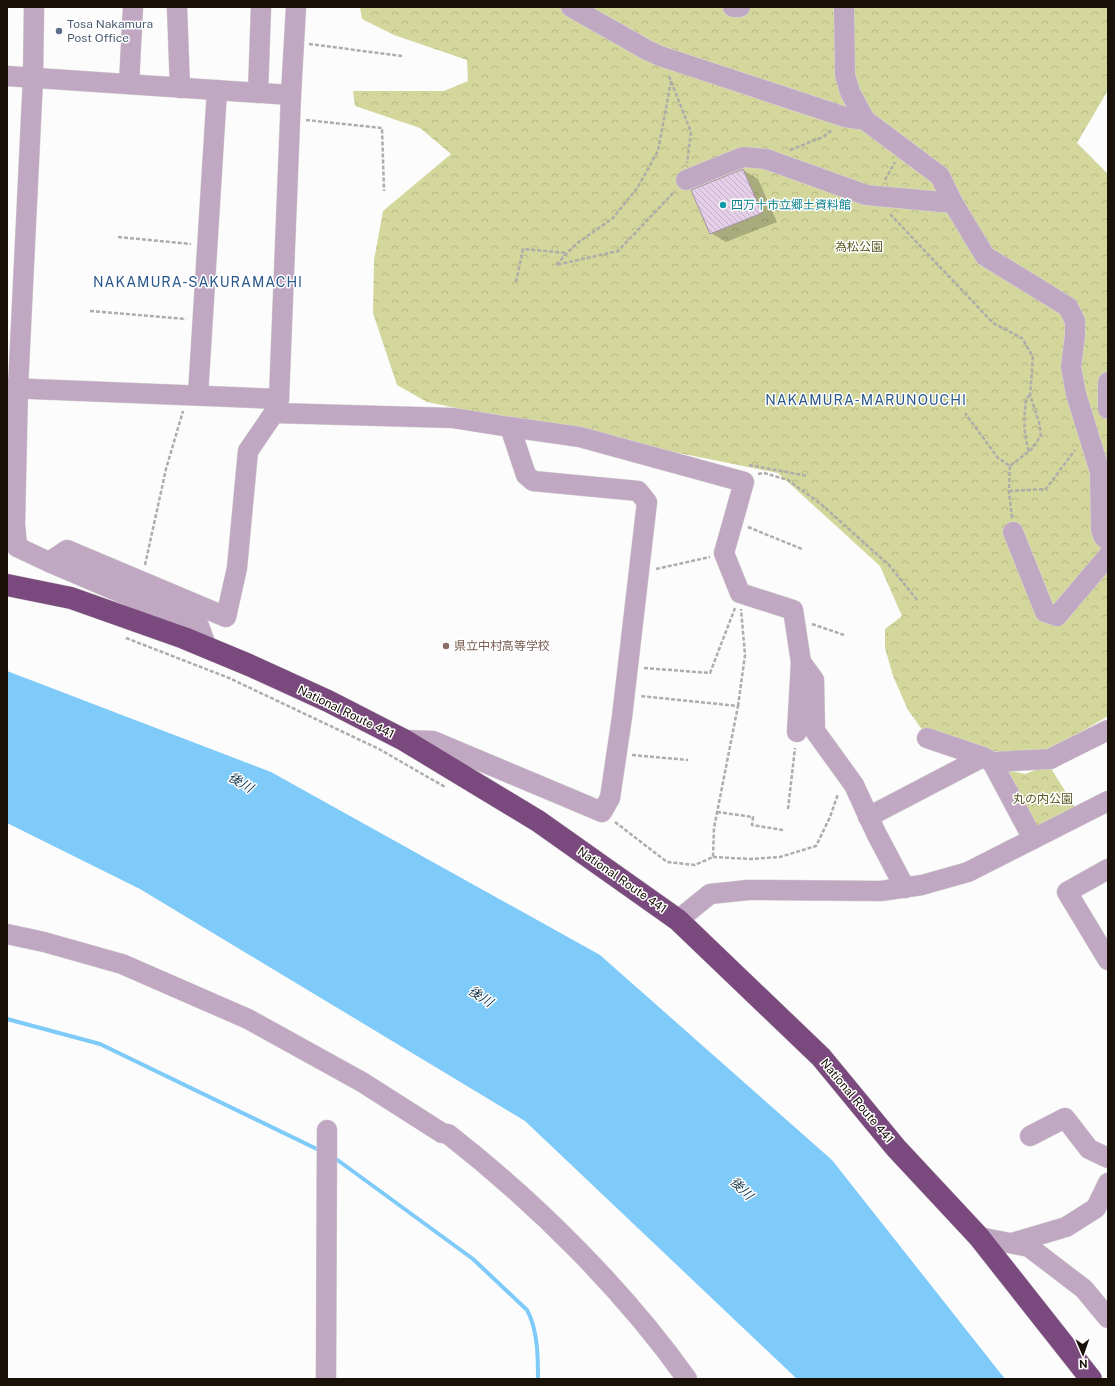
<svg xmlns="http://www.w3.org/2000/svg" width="1115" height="1386" viewBox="0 0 1115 1386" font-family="'Public Sans','Noto Sans JP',sans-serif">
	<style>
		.park { fill: url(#park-crowns) }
		.water { fill: #7ecaf9 }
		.shadow { fill: #0003 }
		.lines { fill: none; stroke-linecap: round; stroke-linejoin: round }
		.stream { stroke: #7ecaf9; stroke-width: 4 }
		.building { fill: url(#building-back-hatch); stroke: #a590a7 }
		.minor-casing { stroke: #d8d6d5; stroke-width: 21 }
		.highway-casing { stroke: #d8d6d5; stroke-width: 23 }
		.path { stroke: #afacaa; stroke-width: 2.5; stroke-dasharray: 4 2; stroke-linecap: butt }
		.minor { stroke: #c0a8c2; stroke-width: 20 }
		.highway { stroke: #7a497e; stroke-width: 22 }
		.service-dot { fill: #5c6f8a; stroke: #fff; stroke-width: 1.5 }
		.culture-dot { fill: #0f9aa8; stroke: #fff; stroke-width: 1.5 }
		.education-dot { fill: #8d6e63; stroke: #fff; stroke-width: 1.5 }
		.labels { text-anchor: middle; stroke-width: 3; stroke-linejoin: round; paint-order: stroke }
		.service-label { font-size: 12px; fill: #4e5e75; stroke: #fff; text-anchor: start }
		.culture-label { font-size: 12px; fill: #0d838f; stroke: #fff; text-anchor: start }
		.park-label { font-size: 12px; fill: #56581f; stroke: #fff }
		.education-label { font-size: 12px; fill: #785e54; stroke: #fff; text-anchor: start }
		.street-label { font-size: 12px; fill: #191008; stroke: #fff }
		.water-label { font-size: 13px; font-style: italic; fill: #15364a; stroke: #fff }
		.quarter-label { font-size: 14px; letter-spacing: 1px; fill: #2a588d; stroke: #fff }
	</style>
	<defs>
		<pattern id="park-crowns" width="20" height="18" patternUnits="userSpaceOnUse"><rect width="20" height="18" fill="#d3d79c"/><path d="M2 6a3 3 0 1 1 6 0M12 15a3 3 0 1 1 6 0" fill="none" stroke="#b5b885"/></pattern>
		<pattern id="building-back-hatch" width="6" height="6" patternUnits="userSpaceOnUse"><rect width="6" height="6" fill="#e5cfe8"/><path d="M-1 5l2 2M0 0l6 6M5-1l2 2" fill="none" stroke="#c4b1c6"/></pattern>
	</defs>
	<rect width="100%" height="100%" fill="#fcfcfc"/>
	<g class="park">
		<polygon points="360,7 1108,7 1108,90 1077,143 1108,174 1108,716 1047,752 1024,755 980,749 923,731 908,710 893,676 885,648 885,629 902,616 880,566 778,473 427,402 397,385 373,313 374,260 383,211 451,154 420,128 355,106 353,91 444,91 468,81 467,60 394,35 362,19"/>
		<polygon points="1049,765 1075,807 1034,829 1007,770 1025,774"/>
	</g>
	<polygon class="water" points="7,671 271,772 600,955 832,1160 1005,1379 797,1379 525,1121 140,889 7,823"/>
	<polygon class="shadow" points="743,170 758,179 777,222 726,242 711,233"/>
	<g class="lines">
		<g class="stream">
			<polyline points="7,1019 100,1044 321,1151"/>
			<path d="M332,1156L473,1259L527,1310C538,1330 538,1357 538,1379"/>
		</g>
	</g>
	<polygon class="building" points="743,169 762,213 710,234 691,190"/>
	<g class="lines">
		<g class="minor-casing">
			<g id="minor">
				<polyline points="34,7 33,78 18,388 15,524 17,547 49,562"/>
				<polyline points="177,7 180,88"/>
				<polyline points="296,7 291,95 279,399 274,413 453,418 510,427 526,475 533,481 638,491 647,502 622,717 610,798 602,812 433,741 404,740"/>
				<polyline points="571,7 647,50 660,56 845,117 865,120 940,176 953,203 985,256 1068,307 1075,321 1075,335 1071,367 1076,394 1100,472 1101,529 1103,536 1108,541"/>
				<polyline points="733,7 740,7"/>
				<polyline points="844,7 845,75 850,92 865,120"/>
				<polyline points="7,76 291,95"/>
				<polyline points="129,84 133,7"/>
				<polyline points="258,93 261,7"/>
				<polyline points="686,180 743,157 766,159 866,195 953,203"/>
				<polyline points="1108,382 1108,409"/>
				<polyline points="7,388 279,399"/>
				<polyline points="198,395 217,90"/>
				<polyline points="510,427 580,437 744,482 724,553 740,593 793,610 801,662 797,732"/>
				<polyline points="1013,532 1045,612 1057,616 1108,556"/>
				<polyline points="207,648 199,626 49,562 67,550 226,617 237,568 248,451 274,413"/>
				<polyline points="801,662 814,680 815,731 854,785 876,833 905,888"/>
				<polyline points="927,738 983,757 992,762 1033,839"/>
				<polyline points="992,762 1050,759 1108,730"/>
				<polyline points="868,817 983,757"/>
				<polyline points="1108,869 1067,892 1108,960"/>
				<polyline points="678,920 710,894 748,890 881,891 922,885 968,872 1108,801"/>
				<path d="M7,934L44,942L122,964L248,1019L362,1082L442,1133L448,1134C535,1202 623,1289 687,1379"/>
				<polyline points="1030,1136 1065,1118 1089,1149 1108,1158"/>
				<polyline points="979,1237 1029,1247 1084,1289 1108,1318"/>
				<polyline points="1012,1243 1066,1227 1096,1208 1108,1183"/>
				<polyline points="326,1379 327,1130"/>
			</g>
		</g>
		<g class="highway-casing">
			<polyline id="highway" points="7,585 71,598 184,638 249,665 328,701 404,740 538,821 678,920 821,1057 896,1148 979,1237 1091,1379"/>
		</g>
		<g class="path">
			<polyline points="309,44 402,56"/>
			<polyline points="669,76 691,132 687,163"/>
			<polyline points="671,81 658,151 638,187 613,218 576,244 556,265 618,251 675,191"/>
			<polyline points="306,120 382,128 384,191"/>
			<polyline points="790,150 823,137 832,130"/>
			<polyline points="885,180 895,162"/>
			<polyline points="890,214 993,323 1022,338 1033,357 1030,395 1039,422 1041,435 1033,448 1010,466 998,458 965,413"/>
			<polyline points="118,237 191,244"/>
			<polyline points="516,282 523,249 567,253"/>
			<polyline points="90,311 186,319"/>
			<path d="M1029,451C1023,433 1024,417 1026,399L1030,395"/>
			<polyline points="749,465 808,476"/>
			<polyline points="1010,466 1009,491 1012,518"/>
			<polyline points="758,474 764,473 788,480 821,504 889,565 918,601"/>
			<polyline points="1009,491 1046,489 1075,450"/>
			<polyline points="748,527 802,549"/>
			<polyline points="145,565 166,469 183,411"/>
			<polyline points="656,569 710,557"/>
			<polyline points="812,624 844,635"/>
			<polyline points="126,638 229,678 379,749 445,787"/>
			<polyline points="644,668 710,673 735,608"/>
			<polyline points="738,706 745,655 741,609"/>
			<polyline points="632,755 688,760"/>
			<polyline points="788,809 795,748"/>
			<polyline points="717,812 753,817 752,825 783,830"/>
			<polyline points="615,822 667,862 695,865 713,857 714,828 738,706 640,696"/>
			<polyline points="713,857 750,859 780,857 816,846 830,817 838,794"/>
		</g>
		<use href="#minor" class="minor"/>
		<use href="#highway" class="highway"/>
	</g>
	<circle class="service-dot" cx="59" cy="31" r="4"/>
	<circle class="culture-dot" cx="723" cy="205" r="4"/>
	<circle class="education-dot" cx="446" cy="646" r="4"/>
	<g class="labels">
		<g class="service-label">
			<text x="67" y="28">Tosa Nakamura<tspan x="67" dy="14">Post Office</tspan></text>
		</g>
		<g class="culture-label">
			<text x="731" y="209">四万十市立郷土資料館</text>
		</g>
		<g class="park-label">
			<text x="859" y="251">為松公園</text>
			<text x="1043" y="803">丸の内公園</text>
		</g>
		<g class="education-label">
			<text x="454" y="650">県立中村高等学校</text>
		</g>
		<g class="street-label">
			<text transform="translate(346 712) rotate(26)" y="4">National Route 441</text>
			<text transform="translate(622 880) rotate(35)" y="4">National Route 441</text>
			<text transform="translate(857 1101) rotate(50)" y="4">National Route 441</text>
		</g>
		<g class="water-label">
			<text transform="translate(241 782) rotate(31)" y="5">後川</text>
			<text transform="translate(481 996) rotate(33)" y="5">後川</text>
			<text transform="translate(742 1188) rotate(44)" y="5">後川</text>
		</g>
		<g class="quarter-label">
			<text x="198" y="287">NAKAMURA-SAKURAMACHI</text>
			<text x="866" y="405">NAKAMURA-MARUNOUCHI</text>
		</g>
	</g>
	<rect width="1115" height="1386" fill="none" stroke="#191008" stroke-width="16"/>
	<g transform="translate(1083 1354) rotate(178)" stroke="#ffffff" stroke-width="3" paint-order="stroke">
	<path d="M0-3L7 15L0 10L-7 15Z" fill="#191008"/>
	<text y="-6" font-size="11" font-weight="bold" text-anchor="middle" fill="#191008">N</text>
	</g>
</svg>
